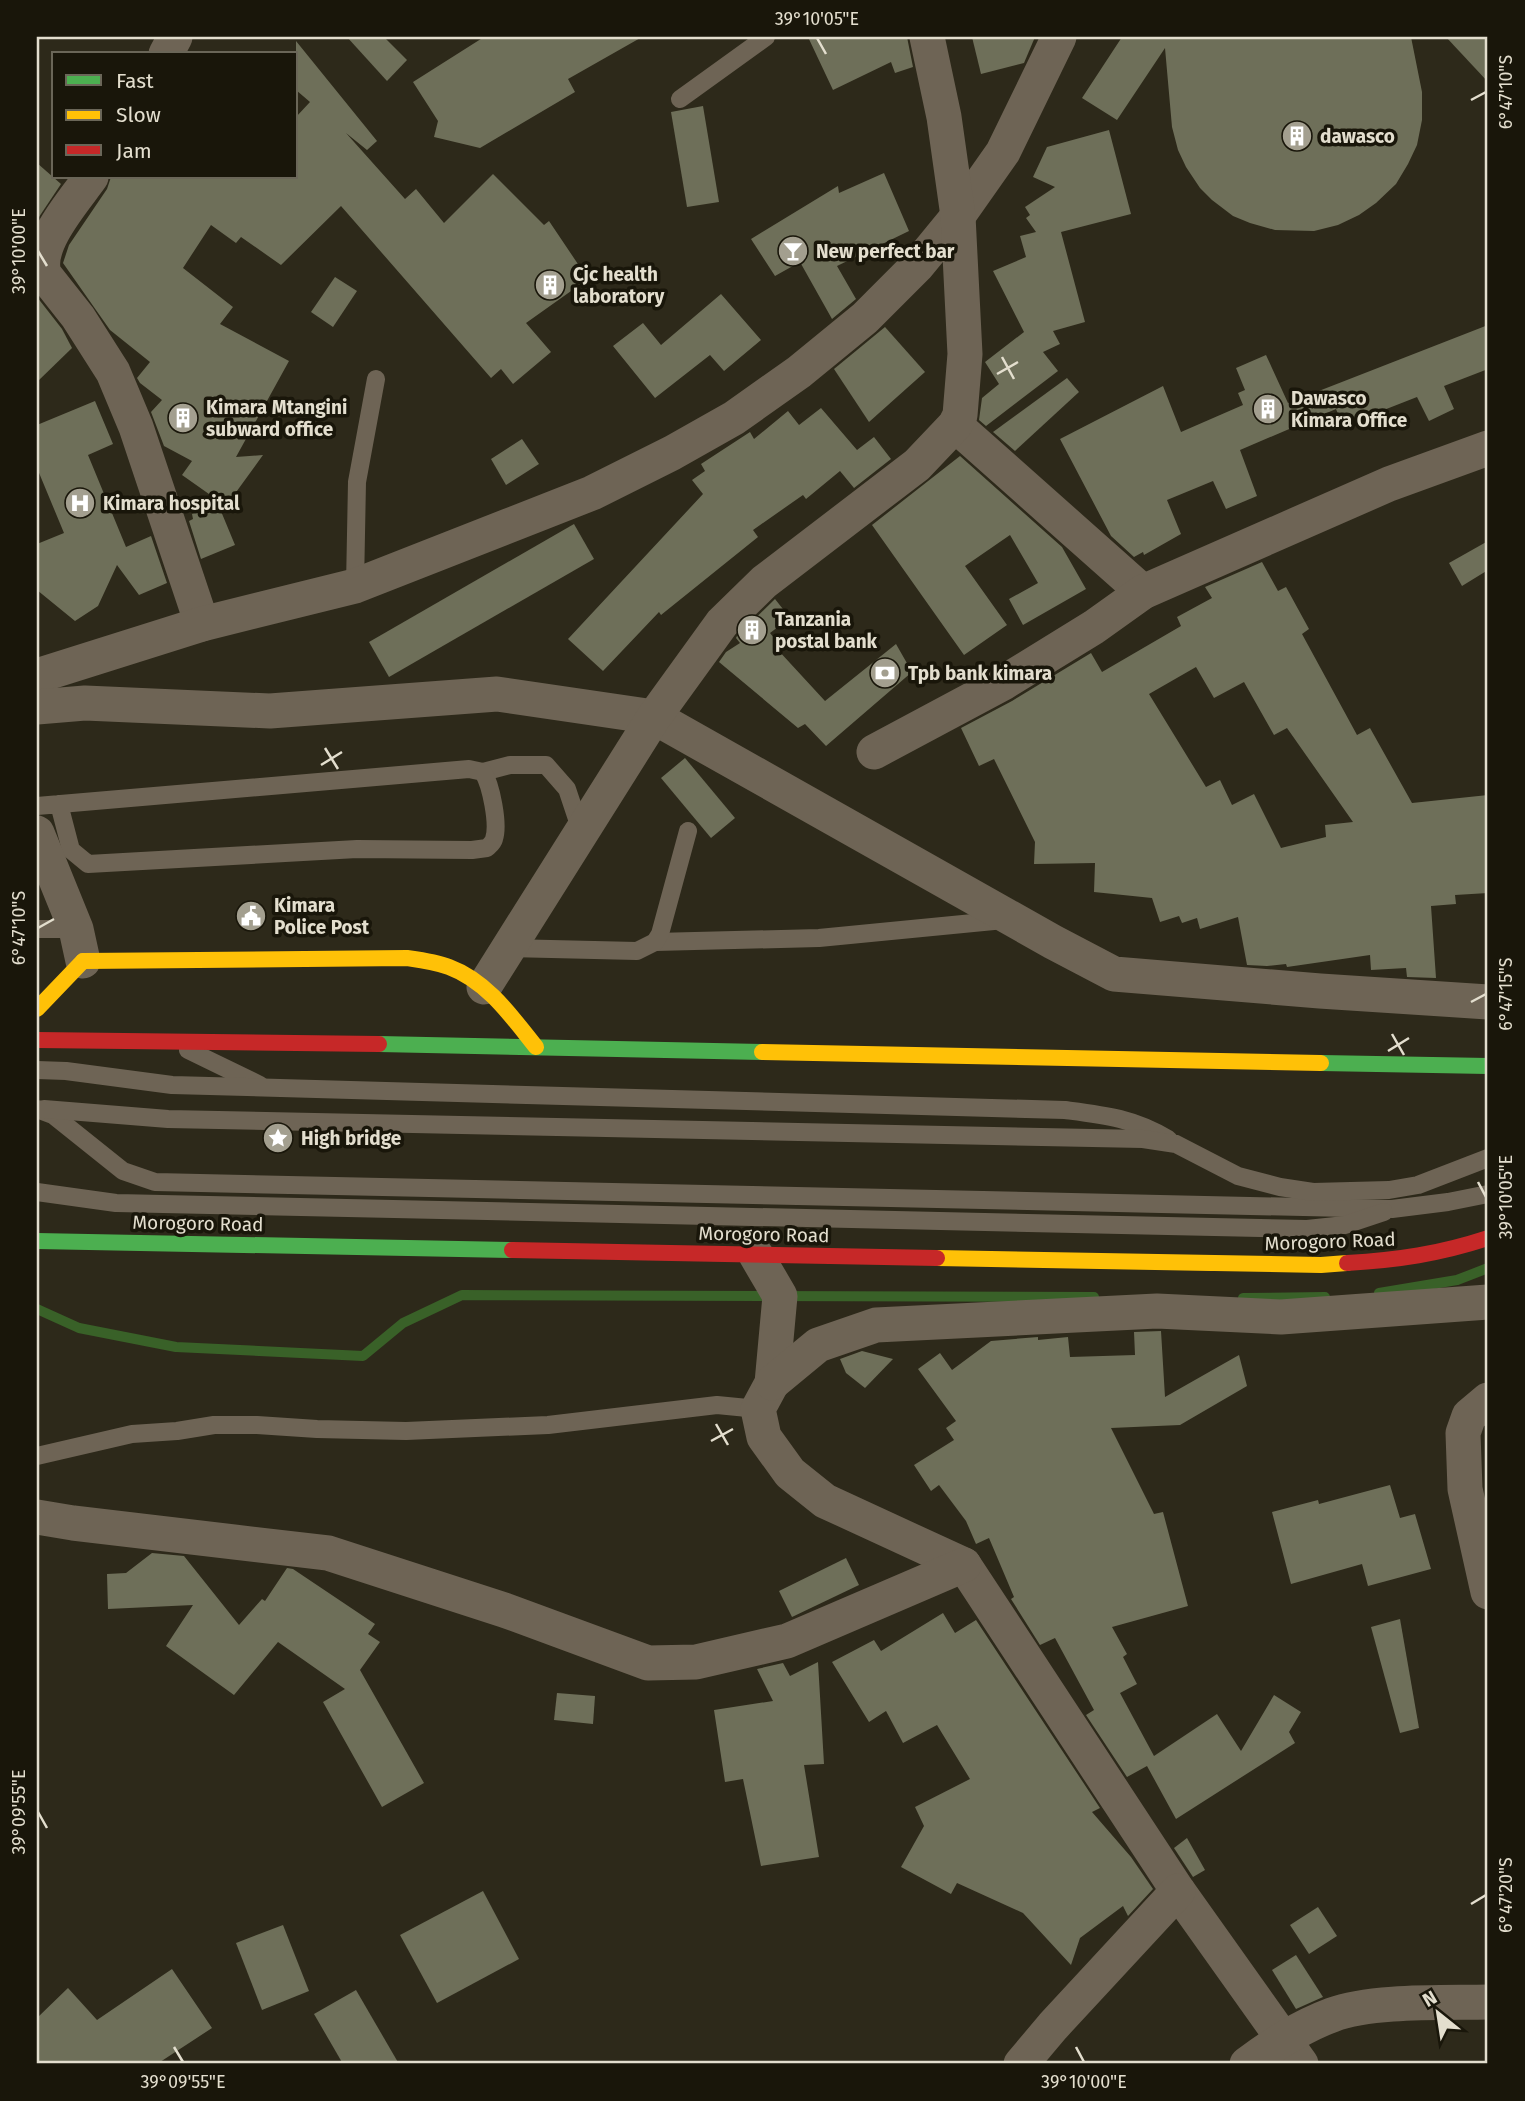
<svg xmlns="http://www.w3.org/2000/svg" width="1525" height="2101" viewBox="0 0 1525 2101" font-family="'Fira Sans',sans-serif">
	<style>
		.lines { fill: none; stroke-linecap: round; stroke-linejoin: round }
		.stream { stroke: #396128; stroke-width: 10 }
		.building { fill: #6e6f59; fill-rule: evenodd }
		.lane { stroke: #6e6455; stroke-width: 18 }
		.street { stroke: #6e6455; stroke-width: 35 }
		.fast { stroke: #4caf50; stroke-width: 16 }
		.slow { stroke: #ffc107; stroke-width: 16 }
		.jam { stroke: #c62828; stroke-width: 16 }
		.ticks { fill: none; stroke: #e3dece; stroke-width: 2.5 }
		.labels { text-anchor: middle; stroke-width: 7; stroke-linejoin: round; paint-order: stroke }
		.poi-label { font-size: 19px; font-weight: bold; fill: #e3dece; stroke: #19160a; text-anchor: start }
		.street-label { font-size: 19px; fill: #e3dece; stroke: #19160a }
		.neatline { fill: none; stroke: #e3dece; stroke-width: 2.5 }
		.ticks-label { font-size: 18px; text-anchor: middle; fill: #e3dece }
	</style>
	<rect width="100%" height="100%" fill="#2d291a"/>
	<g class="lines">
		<g class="stream">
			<polyline points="1379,1293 1457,1280 1488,1268"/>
			<polyline points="1243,1298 1325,1297"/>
			<polyline points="37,1309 79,1328 176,1347 363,1356 403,1323 462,1295 1094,1297"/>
		</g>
	</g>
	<g class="building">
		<polygon points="347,37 384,37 407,60 387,81"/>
		<polygon points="484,37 642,37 568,79 575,92 480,148 434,137 438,121 413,82"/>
		<polygon points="808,37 907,37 913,67 895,73 891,62 833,90"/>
		<polygon points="972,37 1035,37 1024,63 981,74"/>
		<polygon points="1122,37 1411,37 1422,92 1422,120 1417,145 1408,164 1396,184 1376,203 1359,215 1338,225 1314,231 1275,230 1250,223 1233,216 1212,200 1200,188 1186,167 1178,150 1172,127 1165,48 1117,120 1082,98"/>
		<polygon points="1446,37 1488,37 1488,82"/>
		<polygon points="296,41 377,141 367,150 346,133 405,199 416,189 444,223 493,174 544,225 549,221 588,279 526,323 551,352 513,384 501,369 491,378 341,206 281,265 241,237 236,243 211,225 183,268 233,307 220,324 289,361 236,457 263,455 226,506 182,475 192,461 164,446 151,412 162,400 140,383 137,378 150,362 110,330 63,263 69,245 107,189 111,177 296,177 296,117 310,102 296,90"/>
		<polygon points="703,106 719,202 687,207 671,112"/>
		<polygon points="1109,130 1131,214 1061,232 1085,322 1053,331 1060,344 1043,352 1058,371 986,426 979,420 982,398 999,384 985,362 1024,332 993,271 1026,257 1020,236 1036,232 1026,218 1030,215 1025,207 1055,187 1033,177 1047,147"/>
		<polygon points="37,163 61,184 37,220"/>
		<polygon points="884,173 909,231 837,266 856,299 832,319 800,262 775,276 751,239 838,186 839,193"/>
		<polygon points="335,277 357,291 333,327 311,312"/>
		<polygon points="721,294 761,340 724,371 710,355 655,398 613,346 643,323 661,345"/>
		<polygon points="37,297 62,329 72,348 37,382"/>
		<polygon points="1488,325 1488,369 1444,386 1454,409 1429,421 1417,397 1343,426 1336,409 1240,450 1257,496 1226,509 1213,481 1167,500 1181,534 1144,555 1143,552 1134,557 1111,536 1060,439 1163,386 1181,432 1243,405 1238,393 1245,390 1236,368 1266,355 1288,403"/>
		<polygon points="885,327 925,372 869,422 834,369"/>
		<polygon points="1067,378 1079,392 1015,451 993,432"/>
		<polygon points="95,401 113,444 88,455 126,547 151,536 167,583 139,595 117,565 98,606 75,621 37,590 37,544 64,533 37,468 37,425"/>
		<polygon points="821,408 857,450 874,437 891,459 854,488 840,471 806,499 803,495 753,530 758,537 661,615 659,612 603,671 568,639 703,494 692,480 705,471 701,464 750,432 754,439 788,411 799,425"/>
		<polygon points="522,439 539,464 506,485 491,459"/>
		<polygon points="960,456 1062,547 1086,589 1023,625 1009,599 1038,583 1010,535 965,566 1007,625 964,655 872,525"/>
		<polygon points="218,504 235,545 201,559 189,521 193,519 192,514"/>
		<polygon points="574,524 594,559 389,677 369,642"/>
		<polygon points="1488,541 1488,570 1462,586 1449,563"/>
		<path d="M1262,562L1278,591L1286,587L1309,629L1302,634L1357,735L1370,728L1412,803L1488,795V893L1455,895L1456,904L1431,906L1436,978L1407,977L1406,968L1371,970L1370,955L1287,967L1286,964L1267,966L1247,965L1238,917L1200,929L1197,918L1182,923L1179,916L1160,922L1152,898L1094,892L1095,863L1034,864L1035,842L994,759L979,766L961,728L1012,701L1091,653L1102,672L1181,626L1177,617L1212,598L1205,587ZM1196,667L1214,698L1244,682L1274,735L1287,728L1353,822L1325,825L1326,837L1281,848L1254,794L1232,805L1220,780L1206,787L1149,694Z"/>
		<polygon points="775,599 790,618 770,633 781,647 778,650 825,701 896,644 912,672 826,746 805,724 798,728 719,662 726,652 740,643 736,638 737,636"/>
		<polygon points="685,758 735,818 711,838 661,778"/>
		<polygon points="1161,1331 1165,1397 1239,1355 1247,1386 1180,1425 1111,1428 1154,1514 1163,1512 1188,1606 1112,1627 1127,1654 1123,1657 1137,1684 1120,1693 1154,1756 1217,1714 1241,1751 1274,1695 1301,1712 1289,1732 1295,1743 1176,1819 1147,1766 1127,1777 1086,1715 1094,1710 1055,1638 1040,1645 1011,1599 1014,1597 989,1538 976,1544 966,1521 939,1485 931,1491 914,1465 954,1440 946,1428 956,1421 918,1369 940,1353 952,1370 991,1341 1038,1337 1038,1340 1068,1337 1070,1357 1135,1355 1134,1332"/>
		<polygon points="862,1351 893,1359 865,1388 846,1373 840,1359"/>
		<polygon points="1390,1485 1400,1518 1415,1514 1431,1569 1368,1586 1362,1564 1291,1584 1272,1512 1318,1500 1319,1504"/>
		<polygon points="152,1553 184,1556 239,1625 262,1599 265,1601 287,1568 293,1569 375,1624 368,1634 380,1642 360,1670 424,1783 382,1807 323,1702 345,1689 278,1642 234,1695 166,1646 193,1605 108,1609 107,1574 126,1573"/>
		<polygon points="846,1558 859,1585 792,1617 779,1591"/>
		<polygon points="943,1613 955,1633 976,1620 1100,1808 1092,1812 1131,1857 1153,1889 1128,1916 1123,1906 1080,1938 1071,1965 1023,1913 957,1883 951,1894 901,1867 924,1826 915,1807 970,1779 937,1725 903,1743 886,1711 869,1722 832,1662 874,1640 881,1651"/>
		<polygon points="1400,1619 1419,1728 1400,1733 1371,1627"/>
		<polygon points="818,1662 824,1764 804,1765 819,1857 761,1866 743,1779 725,1782 714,1710 773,1701 757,1669 783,1663 790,1676"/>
		<polygon points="557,1693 595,1696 593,1724 554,1720"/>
		<polygon points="1187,1838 1205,1870 1193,1877 1174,1848"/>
		<polygon points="483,1891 519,1959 437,2003 400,1935"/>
		<polygon points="1318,1907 1337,1936 1309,1954 1290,1925"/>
		<polygon points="283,1925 309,1991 262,2010 236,1943"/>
		<polygon points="1296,1955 1323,1997 1296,2009 1272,1970"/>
		<polygon points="172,1969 212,2028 157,2064 37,2064 37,2018 68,1988 97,2020"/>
		<polygon points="356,1990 399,2064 343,2064 314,2014"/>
	</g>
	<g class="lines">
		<g class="lane">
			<polyline points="680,99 766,37"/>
			<polyline points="355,586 357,482 376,379"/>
			<polyline points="483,772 510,765 546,765 567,789 581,831"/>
			<path d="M37,806L469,769L483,772C491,785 499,824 494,839C493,843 490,845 487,848L472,850L357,849L88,864L71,850L59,804"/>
			<polyline points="37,929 76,929"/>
			<polyline points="655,942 819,938 1004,920"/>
			<polyline points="508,948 637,951 655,942 660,934 688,831"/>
			<polyline points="188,1050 260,1085"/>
			<path d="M37,1070L66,1071L172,1085L1065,1110C1104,1115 1133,1118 1168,1139"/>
			<polyline points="37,1109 53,1115 123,1171 155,1182 1392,1209 1448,1202 1488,1194"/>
			<polyline points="44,1109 168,1119 1143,1139 1176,1144 1238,1176 1280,1187 1313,1192 1389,1190 1418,1185 1488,1158"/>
			<polyline points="37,1192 116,1203 1307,1229 1345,1225 1384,1212"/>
			<polyline points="37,1456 132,1434 177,1431 214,1425 257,1425 317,1429 406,1431 548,1425 717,1405 758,1409"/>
		</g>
		<g class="street">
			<polyline points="166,54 175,37"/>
			<path d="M91,177C74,201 35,244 44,274L78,317L113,372L136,427L202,624"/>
			<polyline points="955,425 1143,592"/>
			<polyline points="37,676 202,624 355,586 592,493 672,453 734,418 799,372 865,318 917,266 958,216 1003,152 1059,37"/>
			<polyline points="37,707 85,703 270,711 497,694 654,717 1053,942 1114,974 1320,991 1488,1002"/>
			<polyline points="874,752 1003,683 1094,627 1143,592 1389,484 1488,448"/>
			<polyline points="37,833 76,929 83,961"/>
			<polyline points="484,987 654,717 722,623 764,582 917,465 955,425 960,415 965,354 958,216 944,117 927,37"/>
			<polyline points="756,1255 780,1296 772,1383 758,1409 764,1437 790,1473 825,1501 964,1565 1178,1891 1301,2064"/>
			<polyline points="772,1383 818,1345 876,1325 1157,1311 1281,1317 1488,1302"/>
			<polyline points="1488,1400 1469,1416 1463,1433 1465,1489 1488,1592"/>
			<polyline points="37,1517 73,1523 328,1553 504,1610 648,1663 696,1662 787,1641 964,1565"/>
			<polyline points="1021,2064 1053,2026 1178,1891"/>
			<path d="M1247,2064C1274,2044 1300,2027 1332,2015C1372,2000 1444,2003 1488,2002"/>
		</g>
		<g class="fast">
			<polyline points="379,1044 762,1052"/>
			<polyline points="1321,1063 1488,1066"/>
			<polyline points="37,1241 512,1250"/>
		</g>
		<g class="slow">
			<path d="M83,961L407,958C421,960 436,962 449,967C487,981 512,1017 536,1047"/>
			<polyline points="37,1009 83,961"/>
			<polyline points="762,1052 1321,1063"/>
			<polyline points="937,1258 1321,1265 1347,1263"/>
		</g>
		<g class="jam">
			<polyline points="37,1040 379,1044"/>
			<polyline points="512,1250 937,1258"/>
			<path d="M1347,1263C1398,1260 1439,1254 1488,1238"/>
		</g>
	</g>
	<path class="ticks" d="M817,38L826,54M1471,100L1486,92M38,251L47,266M1002,357L1014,379M997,374L1018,362M325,748L338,769M321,765L342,752M38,928L54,919M1471,1002L1486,994M1392,1034L1404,1055M1388,1051L1409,1038M1478,1182L1486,1197M716,1424L728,1445M711,1441L733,1429M38,1812L47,1828M1471,1904L1486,1895M174,2047L183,2062M1076,2047L1084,2062"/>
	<defs>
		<g id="building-disc" transform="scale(1.575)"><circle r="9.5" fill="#a39f8f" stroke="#19160a"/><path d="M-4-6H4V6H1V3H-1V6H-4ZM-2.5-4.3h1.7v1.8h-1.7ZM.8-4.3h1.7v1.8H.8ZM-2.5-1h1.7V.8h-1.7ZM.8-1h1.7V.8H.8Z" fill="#fff"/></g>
		<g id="bar-disc" transform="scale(1.575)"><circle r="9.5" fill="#a39f8f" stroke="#19160a"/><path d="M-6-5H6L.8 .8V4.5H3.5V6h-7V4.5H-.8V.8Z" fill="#fff"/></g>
		<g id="hospital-disc" transform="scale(1.575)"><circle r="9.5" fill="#a39f8f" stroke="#19160a"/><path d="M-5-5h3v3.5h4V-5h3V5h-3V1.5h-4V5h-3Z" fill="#fff"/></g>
		<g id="bank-disc" transform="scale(1.575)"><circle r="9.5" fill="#a39f8f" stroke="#19160a"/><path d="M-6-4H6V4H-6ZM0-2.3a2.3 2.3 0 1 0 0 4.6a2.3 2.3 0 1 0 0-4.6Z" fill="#fff"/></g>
		<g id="civic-disc" transform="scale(1.575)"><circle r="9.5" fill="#a39f8f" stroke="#19160a"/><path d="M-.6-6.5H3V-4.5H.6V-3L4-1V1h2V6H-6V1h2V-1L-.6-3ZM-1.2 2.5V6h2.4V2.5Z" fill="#fff"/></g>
		<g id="sight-disc" transform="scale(1.575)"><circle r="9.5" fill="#a39f8f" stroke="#19160a"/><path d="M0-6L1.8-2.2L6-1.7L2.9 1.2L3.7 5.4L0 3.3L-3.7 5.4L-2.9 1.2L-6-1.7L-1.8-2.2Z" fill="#fff"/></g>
	</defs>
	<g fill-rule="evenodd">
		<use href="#building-disc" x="1297" y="136"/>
		<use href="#bar-disc" x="793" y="251"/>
		<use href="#building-disc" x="550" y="285"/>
		<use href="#building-disc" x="1268" y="409"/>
		<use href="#building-disc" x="183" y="418"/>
		<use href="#hospital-disc" x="80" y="503"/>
		<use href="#building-disc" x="752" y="630"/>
		<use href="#bank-disc" x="885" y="673"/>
		<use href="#civic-disc" x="251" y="916"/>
		<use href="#sight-disc" x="278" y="1138"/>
	</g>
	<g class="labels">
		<g class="poi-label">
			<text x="1320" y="143">dawasco</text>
			<text x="816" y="258">New perfect bar</text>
			<text x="573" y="281">Cjc health<tspan x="573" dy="22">laboratory</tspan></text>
			<text x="1291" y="405">Dawasco<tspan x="1291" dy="22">Kimara Office</tspan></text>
			<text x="206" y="414">Kimara Mtangini<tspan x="206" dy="22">subward office</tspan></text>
			<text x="103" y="510">Kimara hospital</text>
			<text x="775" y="626">Tanzania<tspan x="775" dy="22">postal bank</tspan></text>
			<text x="908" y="680">Tpb bank kimara</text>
			<text x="274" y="912">Kimara<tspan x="274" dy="22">Police Post</tspan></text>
			<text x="301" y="1145">High bridge</text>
		</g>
		<g class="street-label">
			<text transform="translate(198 1223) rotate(1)" y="7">Morogoro Road</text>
			<text transform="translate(764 1234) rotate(1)" y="7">Morogoro Road</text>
			<text transform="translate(1330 1241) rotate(-2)" y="7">Morogoro Road</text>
		</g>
	</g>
	<rect width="1525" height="2101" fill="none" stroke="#19160a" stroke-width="77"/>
	<rect x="52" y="52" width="245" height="126" fill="#19160a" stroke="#6a6658" stroke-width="2"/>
	<rect x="66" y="75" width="35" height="10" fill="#4caf50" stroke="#6a6658" stroke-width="2"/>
	<text x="116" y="88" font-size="21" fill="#e3dece">Fast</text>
	<rect x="66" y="110" width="35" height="10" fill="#ffc107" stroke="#6a6658" stroke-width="2"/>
	<text x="116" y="122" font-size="21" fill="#e3dece">Slow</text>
	<rect x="66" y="145" width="35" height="10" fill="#c62828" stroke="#6a6658" stroke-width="2"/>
	<text x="116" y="158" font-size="21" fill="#e3dece">Jam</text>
	<g transform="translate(1438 2013) rotate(330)" stroke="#19160a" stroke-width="5" paint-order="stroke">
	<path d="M0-5L12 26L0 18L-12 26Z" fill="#e3dece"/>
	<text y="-10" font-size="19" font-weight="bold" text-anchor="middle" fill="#e3dece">N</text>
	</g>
	<rect x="38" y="38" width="1448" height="2024" class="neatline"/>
	<g class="ticks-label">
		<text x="817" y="25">39°10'05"E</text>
		<text transform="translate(1506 92) rotate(-90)" y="6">6°47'10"S</text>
		<text transform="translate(19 251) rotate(-90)" y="6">39°10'00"E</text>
		<text transform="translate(19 928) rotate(-90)" y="6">6°47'10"S</text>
		<text transform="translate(1506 994) rotate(-90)" y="6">6°47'15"S</text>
		<text transform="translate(1506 1197) rotate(-90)" y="6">39°10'05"E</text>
		<text transform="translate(19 1812) rotate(-90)" y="6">39°09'55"E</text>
		<text transform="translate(1506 1895) rotate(-90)" y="6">6°47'20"S</text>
		<text x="183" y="2088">39°09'55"E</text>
		<text x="1084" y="2088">39°10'00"E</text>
	</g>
</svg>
